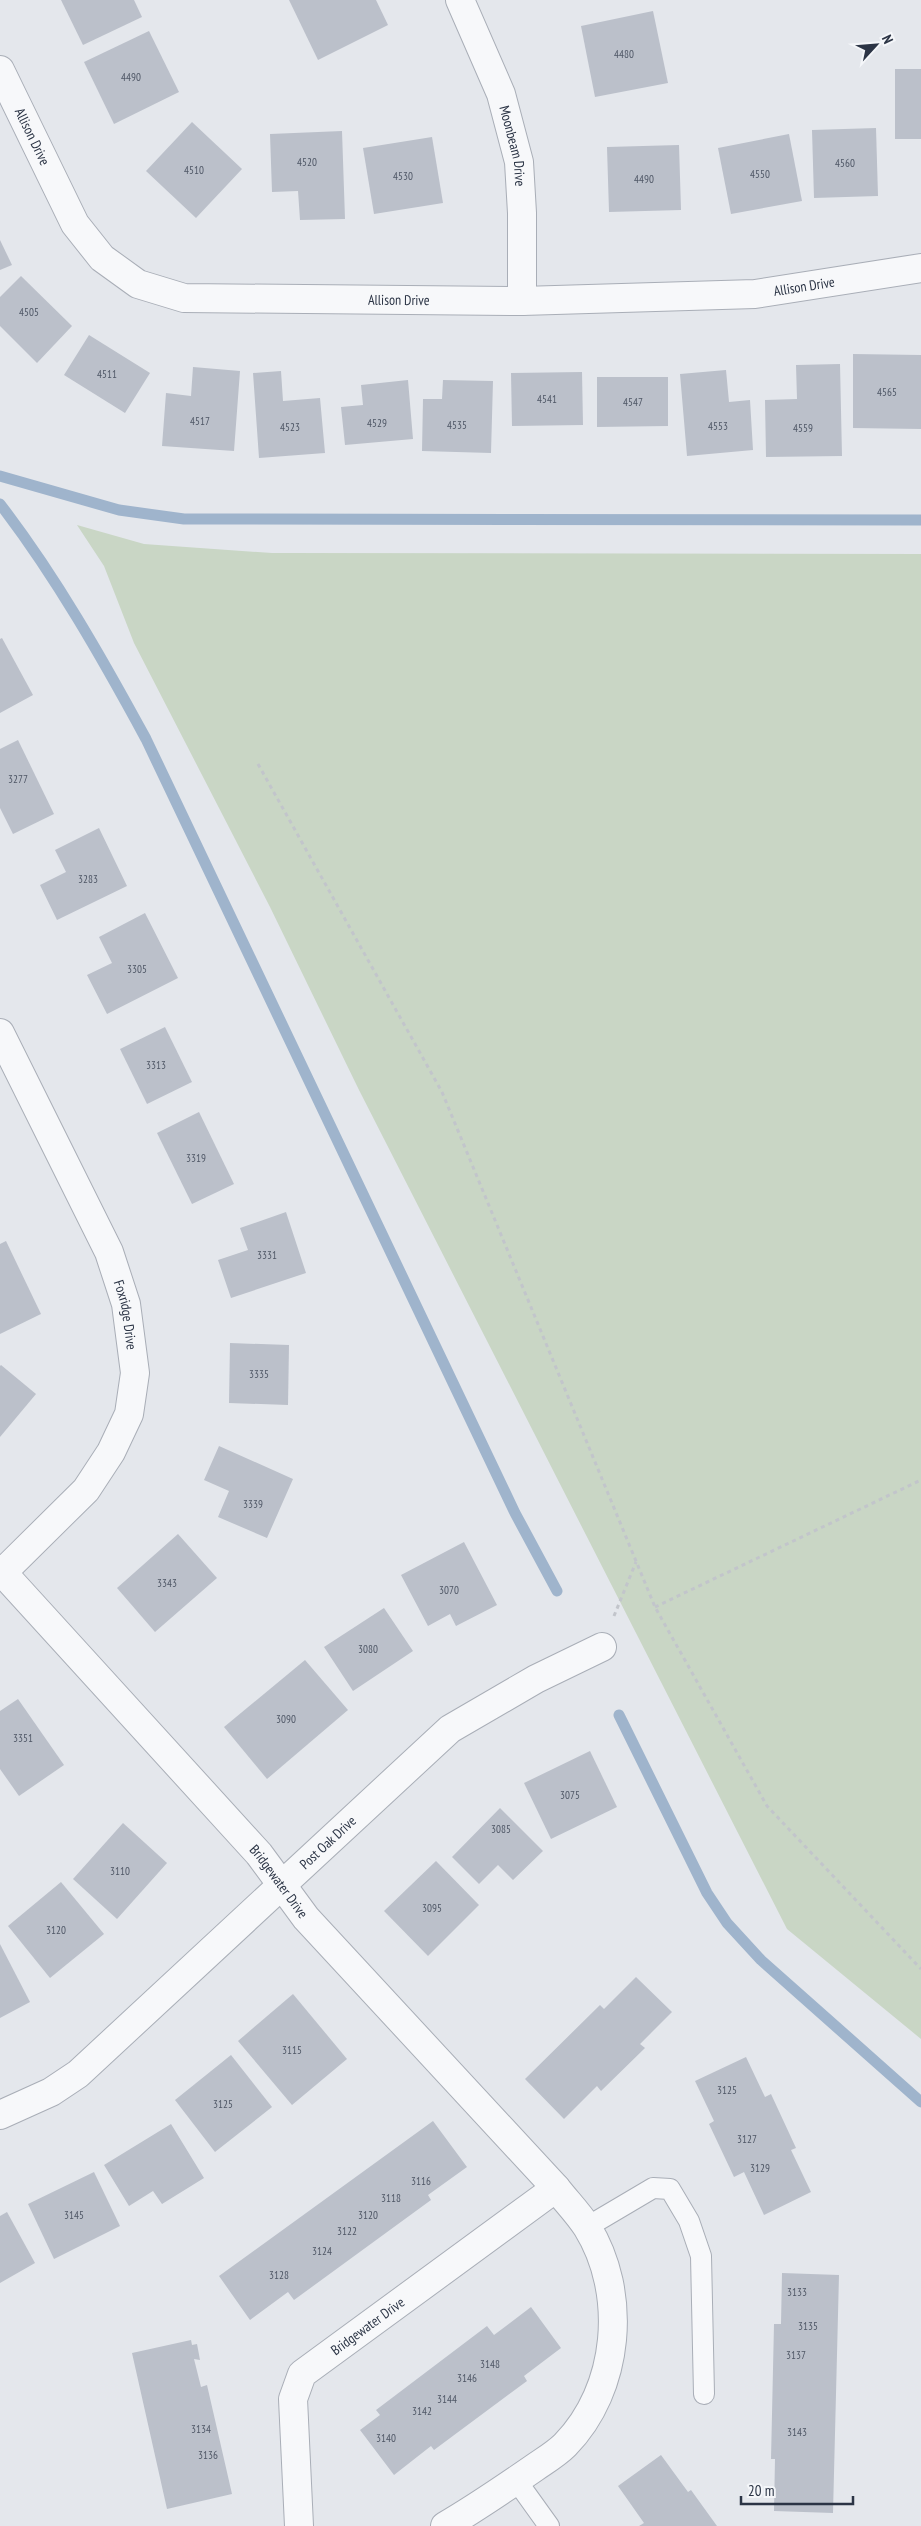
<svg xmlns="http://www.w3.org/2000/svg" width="921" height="2526" viewBox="0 0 921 2526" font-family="'PT Sans Narrow',sans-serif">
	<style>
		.green { fill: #c9d6c5 }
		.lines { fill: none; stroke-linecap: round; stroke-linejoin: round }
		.stream { stroke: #9fb4cc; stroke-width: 11 }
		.building { fill: #bbc0ca }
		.lane-casing { stroke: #a9aeb7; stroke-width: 22 }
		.street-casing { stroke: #a9aeb7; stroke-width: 30 }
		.path { stroke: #c2c5cb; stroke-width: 3; stroke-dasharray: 4 4; stroke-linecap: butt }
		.lane { stroke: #f7f8fa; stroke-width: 20 }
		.street { stroke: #f7f8fa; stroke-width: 28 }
		.labels { text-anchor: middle; stroke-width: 5; stroke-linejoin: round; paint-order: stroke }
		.number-label { font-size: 11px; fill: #4f5766 }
		.street-label { font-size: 14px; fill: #2b3445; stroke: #f4f6f9 }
	</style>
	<rect width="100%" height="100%" fill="#e4e7ec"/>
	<polygon class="green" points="77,525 144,544 272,553 921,554 921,2039 787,1929 359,1090 270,907 134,643 104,566"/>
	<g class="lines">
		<g class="stream">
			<polyline points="0,476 119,510 184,519 921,520"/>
			<path d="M0,504C56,577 102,658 146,739L515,1513L557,1591"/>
			<polyline points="619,1715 707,1893 727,1923 761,1960 921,2102"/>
		</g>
	</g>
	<g class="building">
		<polygon points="61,0 134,0 142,17 83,45"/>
		<polygon points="289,0 376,0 388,25 318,60"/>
		<polygon points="653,11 668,83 595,97 581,26"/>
		<polygon points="149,31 179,92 114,124 84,62"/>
		<rect x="895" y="69" width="26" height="70"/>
		<polygon points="192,122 242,169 196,218 146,171"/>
		<polygon points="876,128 878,196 814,198 812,130"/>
		<polygon points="342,131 345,219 300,220 298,191 272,192 270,134"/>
		<polygon points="789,134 802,201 731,214 718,148"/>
		<polygon points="432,137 443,203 374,214 363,148"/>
		<polygon points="679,145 681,210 609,212 607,147"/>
		<polygon points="0,240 12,265 0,270"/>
		<polygon points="21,276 72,326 37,363 0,326 0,297"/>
		<polygon points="89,335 150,373 125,413 64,375"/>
		<polygon points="853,354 921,355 921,429 853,428"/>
		<polygon points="840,364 842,456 766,457 765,400 797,399 796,365"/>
		<polygon points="193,367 240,371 234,451 162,446 166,393 191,396"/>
		<polygon points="726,370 729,402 750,400 753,450 687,456 680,374"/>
		<polygon points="281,371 283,401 320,398 325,453 259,458 253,373"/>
		<polygon points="582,372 583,425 512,426 511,373"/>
		<polygon points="597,377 668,377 668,426 597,427"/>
		<polygon points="408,380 413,439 345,445 341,407 363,405 361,385"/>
		<polygon points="443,380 493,381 491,453 422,451 423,399 442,399"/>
		<polygon points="2,638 33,695 0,713 0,639"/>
		<polygon points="18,740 54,814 13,834 0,808 0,749"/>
		<polygon points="99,828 127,886 57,920 40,885 66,872 55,850"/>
		<polygon points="145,913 178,978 107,1014 87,975 112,963 99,937"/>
		<polygon points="165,1027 192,1082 147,1104 120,1049"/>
		<polygon points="199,1112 234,1184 192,1204 157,1133"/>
		<polygon points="286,1212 306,1273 231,1298 218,1260 248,1250 240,1228"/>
		<polygon points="6,1241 41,1314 0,1334 0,1244"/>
		<polygon points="230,1343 289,1345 288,1405 229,1403"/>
		<polygon points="1,1365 36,1394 0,1437 0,1366"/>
		<polygon points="219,1446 293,1479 267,1538 218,1517 229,1491 204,1480"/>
		<polygon points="178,1534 217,1578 155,1632 117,1588"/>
		<polygon points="464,1542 497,1605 456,1626 450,1614 428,1626 401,1575"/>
		<polygon points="384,1608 413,1651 353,1691 324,1647"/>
		<polygon points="305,1660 348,1710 267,1779 224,1727"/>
		<polygon points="18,1699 64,1765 19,1796 0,1769 0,1711"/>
		<polygon points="590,1751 617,1807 551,1839 524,1783"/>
		<polygon points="500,1808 543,1851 513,1880 498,1865 479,1884 452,1857"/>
		<polygon points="123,1823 167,1863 117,1919 73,1879"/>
		<polygon points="436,1861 479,1905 428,1956 384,1911"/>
		<polygon points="61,1882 104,1934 50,1978 8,1926"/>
		<polygon points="0,1944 30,2002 0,2018"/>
		<polygon points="636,1977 672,2012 640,2044 645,2048 601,2091 597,2086 564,2119 525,2079 600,2005 604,2009"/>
		<polygon points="293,1994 347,2059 292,2105 238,2041"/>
		<polygon points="231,2055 272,2107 215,2152 175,2100"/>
		<polygon points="746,2057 765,2097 771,2094 796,2148 791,2150 811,2192 764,2215 744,2172 734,2177 709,2124 714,2121 695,2081"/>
		<polygon points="433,2121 467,2167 428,2195 431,2200 294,2300 288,2292 250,2320 219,2276"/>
		<polygon points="171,2124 204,2178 162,2204 153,2191 129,2206 104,2165"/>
		<polygon points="94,2172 120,2226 54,2259 28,2204"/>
		<polygon points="7,2212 35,2263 0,2283 0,2216"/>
		<polygon points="782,2273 839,2275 833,2513 774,2511 775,2459 771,2459 774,2324 781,2324"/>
		<polygon points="531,2307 561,2348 524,2376 527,2381 434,2450 431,2446 394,2475 360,2430 380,2415 376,2410 487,2326 494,2335"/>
		<polygon points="191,2340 192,2345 197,2344 200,2360 194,2359 201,2387 207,2385 232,2494 167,2509 132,2353"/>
		<polygon points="661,2455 688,2492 691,2490 717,2526 639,2526 644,2523 618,2486"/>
	</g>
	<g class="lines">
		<g class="lane-casing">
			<g id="lane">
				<polyline points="587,2227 653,2188 670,2189 689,2221 701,2256 704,2394"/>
				<polyline points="516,2480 549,2526"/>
			</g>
		</g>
		<g class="street-casing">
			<g id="street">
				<path id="s1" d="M460,0L501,94L519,162L522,213V301"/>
				<path id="s2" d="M0,70L75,224L102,258L138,284L184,298L522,301L755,294L921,268"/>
				<path id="s3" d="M0,1033L109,1252L126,1304L135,1373L129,1414L111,1452L86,1490L0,1575"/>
				<path id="s4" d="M3,1573L259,1854L306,1918L556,2188C566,2201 578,2213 587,2227C628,2293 620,2389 565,2445C556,2454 544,2461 534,2468C505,2488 476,2508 445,2526"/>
				<path id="s5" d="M0,2115L51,2092L78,2074L450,1729L536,1679L602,1647"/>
				<path id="s6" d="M299,2526L293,2399L302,2374L556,2188"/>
			</g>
		</g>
		<g class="path">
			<polyline points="258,764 442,1092 655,1607 767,1806 921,1969"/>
			<polyline points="655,1607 921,1480"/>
			<polyline points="614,1616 636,1562"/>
		</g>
		<use href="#lane" class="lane"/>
		<use href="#street" class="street"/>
	</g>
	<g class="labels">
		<g class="number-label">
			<text x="624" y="58">4480</text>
			<text x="131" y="81">4490</text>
			<text x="307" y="166">4520</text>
			<text x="845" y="167">4560</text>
			<text x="194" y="174">4510</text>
			<text x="760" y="178">4550</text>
			<text x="403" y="180">4530</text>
			<text x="644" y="183">4490</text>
			<text x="29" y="316">4505</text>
			<text x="107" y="378">4511</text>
			<text x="887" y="396">4565</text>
			<text x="547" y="403">4541</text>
			<text x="633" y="406">4547</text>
			<text x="200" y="425">4517</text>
			<text x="377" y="427">4529</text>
			<text x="457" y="429">4535</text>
			<text x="718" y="430">4553</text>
			<text x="290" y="431">4523</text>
			<text x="803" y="432">4559</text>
			<text x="18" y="783">3277</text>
			<text x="88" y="883">3283</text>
			<text x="137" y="973">3305</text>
			<text x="156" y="1069">3313</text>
			<text x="196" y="1162">3319</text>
			<text x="267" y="1259">3331</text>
			<text x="259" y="1378">3335</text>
			<text x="253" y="1508">3339</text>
			<text x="167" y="1587">3343</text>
			<text x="449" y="1594">3070</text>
			<text x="368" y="1653">3080</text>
			<text x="286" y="1723">3090</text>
			<text x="23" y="1742">3351</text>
			<text x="570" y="1799">3075</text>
			<text x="501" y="1833">3085</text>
			<text x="120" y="1875">3110</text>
			<text x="432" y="1912">3095</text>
			<text x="56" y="1934">3120</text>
			<text x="292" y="2054">3115</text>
			<text x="727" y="2094">3125</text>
			<text x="223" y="2108">3125</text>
			<text x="747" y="2143">3127</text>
			<text x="760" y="2172">3129</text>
			<text x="421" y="2185">3116</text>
			<text x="391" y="2202">3118</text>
			<text x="74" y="2219">3145</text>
			<text x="368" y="2219">3120</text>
			<text x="347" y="2235">3122</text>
			<text x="322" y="2255">3124</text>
			<text x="279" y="2279">3128</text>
			<text x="797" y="2296">3133</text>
			<text x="808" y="2330">3135</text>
			<text x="796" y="2359">3137</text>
			<text x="490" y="2368">3148</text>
			<text x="467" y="2382">3146</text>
			<text x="447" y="2403">3144</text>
			<text x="422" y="2415">3142</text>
			<text x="201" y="2433">3134</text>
			<text x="797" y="2436">3143</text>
			<text x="386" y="2442">3140</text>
			<text x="208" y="2459">3136</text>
		</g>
		<g class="street-label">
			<text dy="5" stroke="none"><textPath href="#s2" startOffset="74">Allison Drive</textPath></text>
			<text dy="5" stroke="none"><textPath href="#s1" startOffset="156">Moonbeam Drive</textPath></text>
			<text dy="5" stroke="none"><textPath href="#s2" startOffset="928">Allison Drive</textPath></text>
			<text dy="5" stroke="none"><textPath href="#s2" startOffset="522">Allison Drive</textPath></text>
			<text dy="5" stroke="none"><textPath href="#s3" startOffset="310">Foxridge Drive</textPath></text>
			<text dy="5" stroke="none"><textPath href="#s5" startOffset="429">Post Oak Drive</textPath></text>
			<text dy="5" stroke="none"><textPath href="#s4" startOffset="414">Bridgewater Drive</textPath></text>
			<text dy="5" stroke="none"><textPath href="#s6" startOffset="235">Bridgewater Drive</textPath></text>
		</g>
	</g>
	<g transform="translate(876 45) rotate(64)" stroke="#f4f6f9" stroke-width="4" paint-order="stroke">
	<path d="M0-4L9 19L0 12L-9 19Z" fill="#2b3445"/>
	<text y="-8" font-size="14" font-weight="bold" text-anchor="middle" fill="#2b3445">N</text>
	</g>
	<path d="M741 2496v8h112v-8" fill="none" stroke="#2b3445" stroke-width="2.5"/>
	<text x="748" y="2496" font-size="15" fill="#2b3445" stroke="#f4f6f9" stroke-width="4" paint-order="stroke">20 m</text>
</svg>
